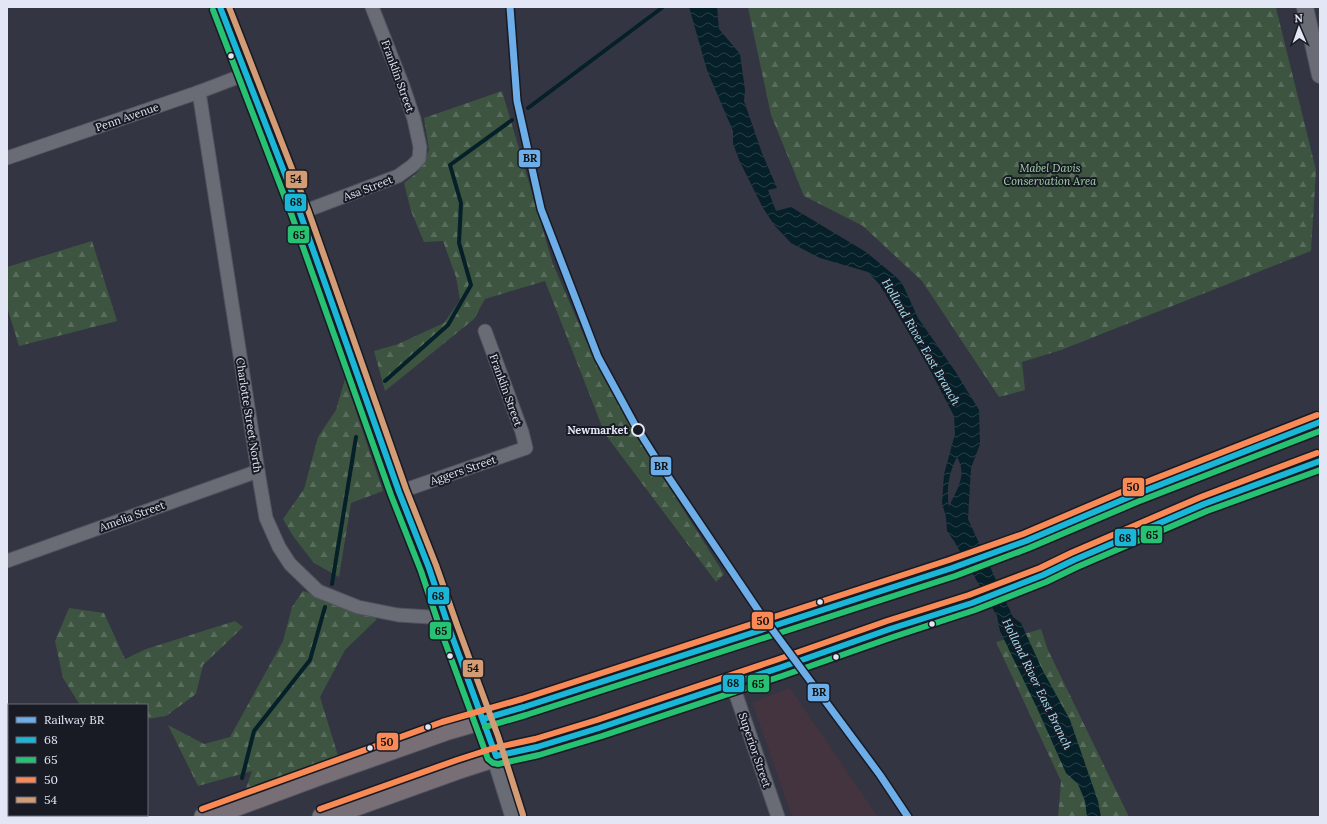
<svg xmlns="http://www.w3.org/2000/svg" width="1327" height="824" viewBox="0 0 1327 824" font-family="Lora,serif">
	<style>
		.industrial { fill: #43343f }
		.forest { fill: url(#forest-firs) }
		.water { fill: url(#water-waves); fill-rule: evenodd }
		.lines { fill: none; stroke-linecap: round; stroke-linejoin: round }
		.stream { stroke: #052029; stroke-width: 4 }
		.minor-casing { stroke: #50525e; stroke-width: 15 }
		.tertiary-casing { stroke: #50525e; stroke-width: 18 }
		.secondary-casing { stroke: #50525e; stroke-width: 21 }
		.primary-casing { stroke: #50525e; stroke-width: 23 }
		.minor { stroke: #696b75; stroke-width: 13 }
		.tertiary { stroke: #696b75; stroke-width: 16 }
		.secondary { stroke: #696b75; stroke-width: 19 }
		.primary { stroke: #776e76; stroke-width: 21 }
		.bus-1-casing { stroke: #181a24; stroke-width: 9 }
		.bus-2-casing { stroke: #181a24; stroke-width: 9 }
		.bus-3-casing { stroke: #181a24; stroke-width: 9 }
		.bus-4-casing { stroke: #181a24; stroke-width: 9 }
		.bus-1 { stroke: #1ab6d8; stroke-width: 6 }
		.bus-2 { stroke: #26c172; stroke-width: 6 }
		.bus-3 { stroke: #f98a56; stroke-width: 6 }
		.bus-4 { stroke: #d39c74; stroke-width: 6 }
		.rail-1-casing { stroke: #181a24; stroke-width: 10 }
		.rail-1 { stroke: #6daee8; stroke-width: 7 }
		.bus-dot { fill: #e3e7f5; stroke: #181a24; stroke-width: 1.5 }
		.stop-dot { fill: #181a24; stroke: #e3e7f5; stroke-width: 2 }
		.labels { text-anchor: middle; stroke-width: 4; stroke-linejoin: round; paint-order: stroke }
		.street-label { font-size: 11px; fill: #e3e7f5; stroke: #181a24 }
		.park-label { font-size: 11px; font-style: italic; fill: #a4d6a8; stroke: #181a24 }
		.stop-label { font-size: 11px; font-weight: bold; fill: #e3e7f5; stroke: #181a24; text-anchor: end }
		.water-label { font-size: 12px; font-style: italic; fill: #a9e6f8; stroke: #181a24 }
		.line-badge { stroke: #181a24; stroke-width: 1.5 }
		.pale-badge-label { font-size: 11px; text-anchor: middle; font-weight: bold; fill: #111 }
	</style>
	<defs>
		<pattern id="forest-firs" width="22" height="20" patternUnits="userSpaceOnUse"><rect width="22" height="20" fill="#3d5440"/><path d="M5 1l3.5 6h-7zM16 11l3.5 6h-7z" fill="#596d5c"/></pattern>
		<pattern id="water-waves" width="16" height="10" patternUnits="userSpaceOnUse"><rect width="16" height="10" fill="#052029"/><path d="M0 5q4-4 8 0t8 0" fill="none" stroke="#294049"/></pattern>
	</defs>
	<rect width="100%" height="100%" fill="#333542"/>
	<polygon class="industrial" points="790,688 878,817 792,817 752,702"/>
	<g class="forest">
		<polygon points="748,7 1276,8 1316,170 1311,251 1061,350 1022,362 1025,390 999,397 922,281 863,226 804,196 771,115"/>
		<polygon points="502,91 553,264 587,343 628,422 724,574 716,582 605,434 545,281 485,299 474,319 385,391 374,351 398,344 444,323 460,300 456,277 443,241 424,242 411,211 404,183 418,172 429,150 424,118"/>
		<polygon points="92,241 117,321 19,346 7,307 7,267"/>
		<polygon points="345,379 383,491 351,503 339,577 314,563 293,536 283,519 304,489 318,437 336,410"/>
		<polygon points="303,591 339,603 377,619 345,650 320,697 340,762 244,794 252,771 198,786 168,725 204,744 230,737 283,641 292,607"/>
		<polygon points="69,608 104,613 125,659 146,649 235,621 243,627 203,665 196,694 166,716 147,719 147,705 80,705 63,678 55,641"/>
		<polygon points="1041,629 1048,650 1129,817 1058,817 1061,781 996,642"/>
	</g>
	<path class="water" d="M689,7H717L719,29L740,54L745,90L744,101L762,153L777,188L768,190L776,211L791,207L866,252L895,276L902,283L918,318L955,371L979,410L980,444L971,468L968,519L1013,617L1021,623L1042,669L1070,720L1098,801L1101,817H1087L1085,801L1078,784L1066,773L1037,708L1000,631L997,616L954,541L947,531L946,517L942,503L944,474L955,434L954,416L929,368L897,313L879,284L868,272L820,258L791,243L775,226L763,208L740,162L733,144V131L707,70ZM957,457C968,476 956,490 949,507C946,489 949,472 957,457Z"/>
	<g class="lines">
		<g class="stream">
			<polyline points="528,108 663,7"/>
			<polyline points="385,381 448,325 471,285 459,243 461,203 450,165 512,120"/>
			<polyline points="332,584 356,437"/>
			<polyline points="242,778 254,731 310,660 325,607"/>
		</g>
		<g class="minor-casing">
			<g id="minor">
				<polyline points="199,92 258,471 266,518 279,547 290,564 318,591 358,607 398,615 446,618"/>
				<polyline points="7,158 199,92 246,74"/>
				<polyline points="300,213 398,176 412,166 419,159 420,147 414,119 403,86 372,7"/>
				<polyline points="399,492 526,448 522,432 485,331"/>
				<polyline points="7,561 258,471"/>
				<polyline points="732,683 778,817"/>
				<polyline points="7,749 9,754"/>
				<polyline points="31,815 32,817"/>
			</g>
		</g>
		<g class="tertiary-casing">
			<polyline id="tertiary" points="1305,7 1320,75"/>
		</g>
		<g class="secondary-casing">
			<g id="secondary">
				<polyline points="220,7 300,213 399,492 429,568 449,628 490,739"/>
				<polyline points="496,756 515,817"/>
			</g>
		</g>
		<g class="primary-casing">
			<g id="primary">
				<polyline points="205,817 321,774 445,730 524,707 877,592 952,568 1026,541 1134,495 1320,422"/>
				<polyline points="323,817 459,768 496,756 537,747 599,728 779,668 890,629 972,603 1043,575 1074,560 1204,504 1320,461"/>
			</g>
		</g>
		<use href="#minor" class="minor"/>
		<use href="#tertiary" class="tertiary"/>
		<use href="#secondary" class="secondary"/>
		<use href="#primary" class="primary"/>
		<g class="bus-1-casing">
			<g id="bus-1">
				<polyline points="220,7 300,213 399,492 429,568 449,628 496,756 537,747 599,728 779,668 890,629 972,603 1043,575 1074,560 1204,504 1320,461"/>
				<polyline points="483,719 524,707 952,568 1026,541 1134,495 1320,422"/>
			</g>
		</g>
		<g class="bus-2-casing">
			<g id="bus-2">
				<polyline points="213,10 292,216 391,495 421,571 441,631 488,759 493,763 498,764 539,755 602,736 782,676 893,637 975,610 1046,582 1077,567 1207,511 1320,470"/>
				<polyline points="485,727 526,715 955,576 1029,548 1137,502 1320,431"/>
			</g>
		</g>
		<g class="bus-3-casing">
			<g id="bus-3">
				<polyline points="202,809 442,722 522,699 949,560 1023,534 1131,488 1317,415"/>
				<polyline points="320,809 457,760 494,748 535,739 597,720 776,660 887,621 969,595 1040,568 1071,553 1201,497 1317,453"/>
			</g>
		</g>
		<g class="bus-4-casing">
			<polyline id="bus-4" points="229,7 308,210 406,489 436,565 457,625 498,736 523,815"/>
		</g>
		<use href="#bus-1" class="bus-1"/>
		<use href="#bus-2" class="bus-2"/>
		<use href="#bus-3" class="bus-3"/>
		<use href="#bus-4" class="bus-4"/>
		<g class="rail-1-casing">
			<polyline id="rail-1" points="510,7 517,101 541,209 598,357 635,425 657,460 760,613 880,775 908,817"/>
		</g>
		<use href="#rail-1" class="rail-1"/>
	</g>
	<g class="bus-dot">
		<circle cx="231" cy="56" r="3.5"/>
		<circle cx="820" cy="602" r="3.5"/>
		<circle cx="932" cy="624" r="3.5"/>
		<circle cx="450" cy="656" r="3.5"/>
		<circle cx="836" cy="657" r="3.5"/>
		<circle cx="428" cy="727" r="3.5"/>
		<circle cx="370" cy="748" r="3.5"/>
	</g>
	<circle class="stop-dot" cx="638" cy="430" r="6"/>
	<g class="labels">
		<g class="street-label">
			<text transform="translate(398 76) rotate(70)" y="4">Franklin Street</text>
			<text transform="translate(127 117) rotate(-19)" y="4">Penn Avenue</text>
			<text transform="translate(368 188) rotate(-21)" y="4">Asa Street</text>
			<text transform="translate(506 390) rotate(70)" y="4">Franklin Street</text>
			<text transform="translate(249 415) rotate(81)" y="4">Charlotte Street North</text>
			<text transform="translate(463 470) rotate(-19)" y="4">Aggers Street</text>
			<text transform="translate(132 516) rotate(-20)" y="4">Amelia Street</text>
			<text transform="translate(755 750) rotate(71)" y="4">Superior Street</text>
		</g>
		<g class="park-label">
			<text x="1050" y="172">Mabel Davis<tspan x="1050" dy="13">Conservation Area</tspan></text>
		</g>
		<g class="stop-label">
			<text x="628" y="434">Newmarket</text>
		</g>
		<g class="water-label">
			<text transform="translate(921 342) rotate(60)" y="4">Holland River East Branch</text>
			<text transform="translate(1037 684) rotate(64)" y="4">Holland River East Branch</text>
		</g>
	</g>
	<g class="line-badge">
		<rect x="518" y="149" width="23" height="19" rx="4" fill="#6daee8"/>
		<rect x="285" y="170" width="23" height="19" rx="4" fill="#d39c74"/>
		<rect x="284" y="193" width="23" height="19" rx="4" fill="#1ab6d8"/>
		<rect x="287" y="225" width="23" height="19" rx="4" fill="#26c172"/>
		<rect x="650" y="456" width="22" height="20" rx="4" fill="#6daee8"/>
		<rect x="1122" y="477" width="23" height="20" rx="4" fill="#f98a56"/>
		<rect x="1140" y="525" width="23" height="19" rx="4" fill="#26c172"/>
		<rect x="1114" y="528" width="23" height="19" rx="4" fill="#1ab6d8"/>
		<rect x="427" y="586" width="23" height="19" rx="4" fill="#1ab6d8"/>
		<rect x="751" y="611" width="23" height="19" rx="4" fill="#f98a56"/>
		<rect x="429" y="621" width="23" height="19" rx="4" fill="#26c172"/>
		<rect x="462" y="659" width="22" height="19" rx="4" fill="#d39c74"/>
		<rect x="722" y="674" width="23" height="19" rx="4" fill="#1ab6d8"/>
		<rect x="747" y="674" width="23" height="19" rx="4" fill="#26c172"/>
		<rect x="807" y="683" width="23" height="19" rx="4" fill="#6daee8"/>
		<rect x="376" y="732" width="23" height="19" rx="4" fill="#f98a56"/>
	</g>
	<g class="pale-badge-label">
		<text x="530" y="162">BR</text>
		<text x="296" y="183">54</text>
		<text x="296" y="206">68</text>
		<text x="299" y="239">65</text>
		<text x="661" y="470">BR</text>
		<text x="1133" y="491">50</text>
		<text x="1152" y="539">65</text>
		<text x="1125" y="542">68</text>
		<text x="438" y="600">68</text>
		<text x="763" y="625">50</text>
		<text x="441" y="635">65</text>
		<text x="473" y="672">54</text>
		<text x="733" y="687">68</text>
		<text x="758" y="688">65</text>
		<text x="819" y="696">BR</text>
		<text x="387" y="746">50</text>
	</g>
	<rect width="1327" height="824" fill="none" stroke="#e3e7f5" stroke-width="16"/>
	<rect x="8" y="704" width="140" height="112" fill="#181a24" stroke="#696c78"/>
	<rect x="16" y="717" width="20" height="6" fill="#6daee8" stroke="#696c78"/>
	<text x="44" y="724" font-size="12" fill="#e3e7f5">Railway BR</text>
	<rect x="16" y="737" width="20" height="6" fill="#1ab6d8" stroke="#696c78"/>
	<text x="44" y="744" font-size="12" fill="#e3e7f5">68</text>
	<rect x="16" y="757" width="20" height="6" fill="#26c172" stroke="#696c78"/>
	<text x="44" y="764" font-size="12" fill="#e3e7f5">65</text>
	<rect x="16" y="777" width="20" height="6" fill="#f98a56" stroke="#696c78"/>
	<text x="44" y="784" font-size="12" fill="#e3e7f5">50</text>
	<rect x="16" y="797" width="20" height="6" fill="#d39c74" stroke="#696c78"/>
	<text x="44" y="804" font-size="12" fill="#e3e7f5">54</text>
	<g transform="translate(1299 28) rotate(358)" stroke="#181a24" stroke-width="3" paint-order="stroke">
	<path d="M0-3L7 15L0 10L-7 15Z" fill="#e3e7f5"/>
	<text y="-6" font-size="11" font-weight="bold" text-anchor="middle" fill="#e3e7f5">N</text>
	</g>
</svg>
